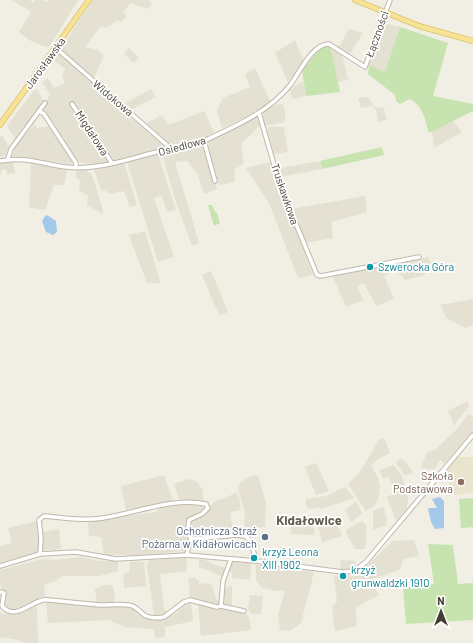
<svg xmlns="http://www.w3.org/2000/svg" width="473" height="643" viewBox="0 0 473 643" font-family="Barlow,sans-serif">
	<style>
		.residential { fill: #e4e0d2 }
		.education { fill: #e9e4ce }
		.green { fill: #c7e3af }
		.water { fill: #a3c8ea }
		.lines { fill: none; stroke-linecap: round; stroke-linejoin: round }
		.minor-casing { stroke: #beb9aa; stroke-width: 5.5 }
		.major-casing { stroke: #dbc168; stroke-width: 6 }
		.minor { stroke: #fff; stroke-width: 3.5 }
		.major { stroke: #f7e396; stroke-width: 4.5 }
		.culture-dot { fill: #0f9aa8; stroke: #fff; stroke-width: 1.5 }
		.education-dot { fill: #8d6e63; stroke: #fff; stroke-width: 1.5 }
		.service-dot { fill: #5c6f8a; stroke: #fff; stroke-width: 1.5 }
		.labels { text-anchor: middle; stroke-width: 3.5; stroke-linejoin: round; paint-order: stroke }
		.street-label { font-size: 11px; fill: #423e34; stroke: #fff }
		.culture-label { font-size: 11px; fill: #0d838f; stroke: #fff; text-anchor: start }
		.education-label { font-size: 11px; fill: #785e54; stroke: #fff; text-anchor: end }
		.service-label { font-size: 11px; fill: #4e5e75; stroke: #fff; text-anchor: end }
		.quarter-label { font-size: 13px; font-weight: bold; fill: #645c4c; stroke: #fff }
	</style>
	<rect width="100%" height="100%" fill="#f1eee4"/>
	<g class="residential">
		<polygon points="12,0 30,0 33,3 35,0 43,0 46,2 48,0 78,0 50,46 45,47 29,40 19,32 31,12"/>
		<polygon points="93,0 149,0 152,3 148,9 130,3 123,13 127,17 121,22 118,20 106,28 101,26 85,47 98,50 104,56 94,77 96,88 166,148 100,164 81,163 75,157 43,108 50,95 42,82 48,78 54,88 65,83 62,75 65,69 55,61 57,54"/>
		<polygon points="389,24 400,27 385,72 369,65 384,26"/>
		<polygon points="349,29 363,33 349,55 342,54 348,80 337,82 331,50 340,45"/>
		<polygon points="295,40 304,61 297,72 288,82 275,53"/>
		<polygon points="129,48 139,58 134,63 124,54"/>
		<polygon points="255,68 270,101 259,111 222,128 217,111 223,98 250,87 245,74"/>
		<polygon points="303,81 306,96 292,99 290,90"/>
		<polygon points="35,89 38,90 44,102 15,138 7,126"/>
		<polygon points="151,89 156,97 132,109 124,104"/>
		<polygon points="368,97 374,107 384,108 387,120 378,122 376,110 372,106 361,108 358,98"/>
		<polygon points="282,104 285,111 285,122 264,126 263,115 264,112 275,105"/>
		<polygon points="204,111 214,132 202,139 171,146 147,123 162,115 168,125"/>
		<polygon points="258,116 260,124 254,132 241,144 244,163 234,170 235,182 219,185 205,142"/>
		<polygon points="452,120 462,132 434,148 432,130"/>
		<polygon points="35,124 37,128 49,126 73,162 71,164 12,156 18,143"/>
		<polygon points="269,127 284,127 288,152 274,154 267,130"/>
		<polygon points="2,135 9,147 5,156 0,157 0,137"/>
		<polygon points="202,144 217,189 204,194 198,175 187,161 175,162 199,243 192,246 175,199 162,154"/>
		<polygon points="158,154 176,210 167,212 162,196 154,198 174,257 158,262 127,162"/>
		<polygon points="13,161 15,173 7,174 6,169 2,170 0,176 0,163"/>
		<polygon points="320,161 322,169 280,177 279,168"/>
		<polygon points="124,162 137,205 130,207 124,191 109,194 106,191 101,190 94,170"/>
		<polygon points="270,162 280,195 291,216 313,275 298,278 269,203 246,168"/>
		<polygon points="31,163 67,169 64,185 54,185 45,210 29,207"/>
		<polygon points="78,169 86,170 92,175 103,210 103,214 87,205 88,196 79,190 80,181 75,176"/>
		<polygon points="365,196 367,212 331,222 333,238 305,243 291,209"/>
		<polygon points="145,231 159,278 161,283 147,283 129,235"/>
		<polygon points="428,257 433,269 422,276 405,280 396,270 384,276 394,299 376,306 364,283 357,286 363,300 346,307 332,275"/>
		<polygon points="211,271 228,312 219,315 202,275"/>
		<polygon points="473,299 473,325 466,328 446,318 441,305"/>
		<polygon points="467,401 469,406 454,425 448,411"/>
		<polygon points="468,414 473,416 473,431 444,464 441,460 433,470 421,468 427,452 435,450 456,430"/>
		<polygon points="384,438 390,453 378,459 371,466 378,478 380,487 378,500 373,507 366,511 348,484 358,475 379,440"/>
		<polygon points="401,458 406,462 413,473 405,476 396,463"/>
		<polygon points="316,463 329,491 316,495 305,467"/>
		<polygon points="394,465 402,476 408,497 407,508 396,521 387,497 395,493 389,477 383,478 379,470"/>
		<polygon points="164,475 173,501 126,510 121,486"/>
		<polygon points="258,475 266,503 265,527 244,529 245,513 238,488 240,483 251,476"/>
		<polygon points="188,479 197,481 202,489 204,502 179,499 174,484"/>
		<polygon points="345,487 354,498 321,509 319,507 309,509 306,504 306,499 326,496"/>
		<polygon points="236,493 239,496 241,510 230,512 233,532 201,539 196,537 191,527 192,519 208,509 214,502"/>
		<polygon points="356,501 362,513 351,522 345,510"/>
		<polygon points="179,504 199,504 203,506 204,509 201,512 187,520 188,534 185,551 138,555 104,555 101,537 89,536 88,521 156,512 161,507"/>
		<polygon points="383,507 387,517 385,526 373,530 373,511"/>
		<polygon points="326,520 336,521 342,536 322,542 317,523"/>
		<polygon points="37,521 39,552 0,563 0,546 12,543 8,528"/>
		<polygon points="362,521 367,526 365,549 355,549 347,535 346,530"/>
		<polygon points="310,522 314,529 314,535 291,534 291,527"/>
		<polygon points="59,529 61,549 43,550 43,532"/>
		<polygon points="414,540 419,556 403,559 401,569 370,580 379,595 356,607 357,626 335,631 332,606 337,602 334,576 350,575 360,572 393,541"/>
		<polygon points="81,557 99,561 118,561 118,571 99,576 63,576 55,581 44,585 45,596 43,598 21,609 10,610 5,606 7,593 2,591 0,584 0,570 43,559 54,560"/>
		<polygon points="186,558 187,571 160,574 164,609 169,612 165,616 154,616 147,565 149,560"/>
		<polygon points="199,560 205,560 212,564 226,568 225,573 223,576 217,575 208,570 199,568"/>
		<polygon points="341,560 355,561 355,569 340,570"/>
		<polygon points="130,562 144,562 146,586 124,588 123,574 129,572"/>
		<polygon points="232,562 251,563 250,580 232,578 232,573 228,571"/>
		<polygon points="256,565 281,566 314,572 301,623 290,631 280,630 278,615 285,590 277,591 262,588 256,581"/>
		<polygon points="194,577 199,581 199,584 209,583 213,587 216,599 221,601 220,605 190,598 188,579"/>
		<polygon points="103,585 112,585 115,593 114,603 97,604 95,589"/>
		<polygon points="232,586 232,609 223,607 224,588"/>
		<polygon points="250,595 263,596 261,614 252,614 248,609"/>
		<polygon points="46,601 72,605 125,606 132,608 143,618 161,619 177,613 185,603 191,602 193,621 165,627 165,637 155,638 154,629 124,627 109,620 48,623"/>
		<polygon points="198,603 246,614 249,617 251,630 201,636"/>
		<polygon points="37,606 38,643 26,643 14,639 0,637 0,611 2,614 13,614"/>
	</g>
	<polygon class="education" points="458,457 473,457 473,493 453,495 445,472"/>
	<g class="green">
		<path d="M400,27L448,43L433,96L473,104V111L429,133C425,119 423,106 410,99L400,104L396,101L395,95L368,74L369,65L385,72Z"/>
		<polygon points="325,47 330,47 331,50 340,92 306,96 302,71 320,48"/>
		<polygon points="382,147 384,155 322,169 320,161"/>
		<polygon points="208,205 212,205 215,212 217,213 220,223 214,226"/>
		<polygon points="473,498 473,527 461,528 459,499"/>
		<polygon points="428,544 453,545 458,584 473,583 473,620 406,624 403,588 434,584"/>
	</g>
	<g class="water">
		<polygon points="47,215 56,221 57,232 53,235 46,232 42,221 45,216"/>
		<polygon points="440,497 444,501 444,528 435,529 431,522 428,508 437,508 432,499"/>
	</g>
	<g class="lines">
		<g class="minor-casing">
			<g id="minor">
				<polyline points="56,48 167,145 168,150"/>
				<polyline points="72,104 112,163"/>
				<polyline points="39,111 44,114 76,163 76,167"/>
				<polyline points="259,113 280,185 317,275 321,276 419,257"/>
				<polyline points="204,141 215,181"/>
				<polyline points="8,159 11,149 45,103"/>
				<path d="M0,161C23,156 43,164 66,167C98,171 130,158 161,151C177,148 194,147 208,139C238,125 270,111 291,84C299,73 313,43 329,44L365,67L390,0"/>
				<path d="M40,554L41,538L39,520L44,516C63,518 83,521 103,518C137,513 172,497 206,504L208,508L202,514L189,520L188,528L191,540"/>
				<polyline points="187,555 189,542 192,539 237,535 245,536 251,541 256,561"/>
				<polyline points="0,566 40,554 76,552 116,559 187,555 256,561 343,572 354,571 366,562 473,435"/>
				<path d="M0,592L4,593L2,606C17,623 33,597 49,600C67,602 84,604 101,605C110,605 120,604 129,605C137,606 140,613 146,616C151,618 159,618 164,617L184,602L190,600L217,607L221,606L223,581L231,559"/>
				<polyline points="221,606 244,611"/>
			</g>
		</g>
		<g class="major-casing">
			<g id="major">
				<polyline points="355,0 419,26 473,41"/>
				<polyline points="0,125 89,0"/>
			</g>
		</g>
		<use href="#minor" class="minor"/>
		<use href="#major" class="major"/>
	</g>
	<g class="culture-dot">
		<circle cx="370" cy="267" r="4"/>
		<circle cx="254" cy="558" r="4"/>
		<circle cx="343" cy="576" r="4"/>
	</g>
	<circle class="education-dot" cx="461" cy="482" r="4"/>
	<circle class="service-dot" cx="265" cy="537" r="4"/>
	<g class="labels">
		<g class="street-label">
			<text transform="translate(377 34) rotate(-70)" y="4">Łączności</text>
			<text transform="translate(45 63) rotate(-54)" y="4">Jarosławska</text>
			<text transform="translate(113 98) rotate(40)" y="4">Widokowa</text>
			<text transform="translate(92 133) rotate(57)" y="4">Migdałowa</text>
			<text transform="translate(182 146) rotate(-15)" y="4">Osiedlowa</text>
			<text transform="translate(285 194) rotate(71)" y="4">Truskawkowa</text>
		</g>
		<g class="culture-label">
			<text x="378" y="271">Szwerocka Góra</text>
			<text x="262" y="556">krzyż Leona<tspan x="262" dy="13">XIII 1902</tspan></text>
			<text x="351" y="574">krzyż<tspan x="351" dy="13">grunwaldzki 1910</tspan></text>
		</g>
		<g class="education-label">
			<text x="453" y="480">Szkoła<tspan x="453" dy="13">Podstawowa</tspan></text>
		</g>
		<g class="service-label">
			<text x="257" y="535">Ochotnicza Straż<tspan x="257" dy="13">Pożarna w Kidałowicach</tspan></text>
		</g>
		<g class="quarter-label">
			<text x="309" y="525">Kidałowice</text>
		</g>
	</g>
	<g transform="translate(441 611)" stroke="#ffffff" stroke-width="3" paint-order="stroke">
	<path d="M0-3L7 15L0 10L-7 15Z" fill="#423e34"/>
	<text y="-6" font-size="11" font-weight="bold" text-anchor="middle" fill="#423e34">N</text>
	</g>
</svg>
